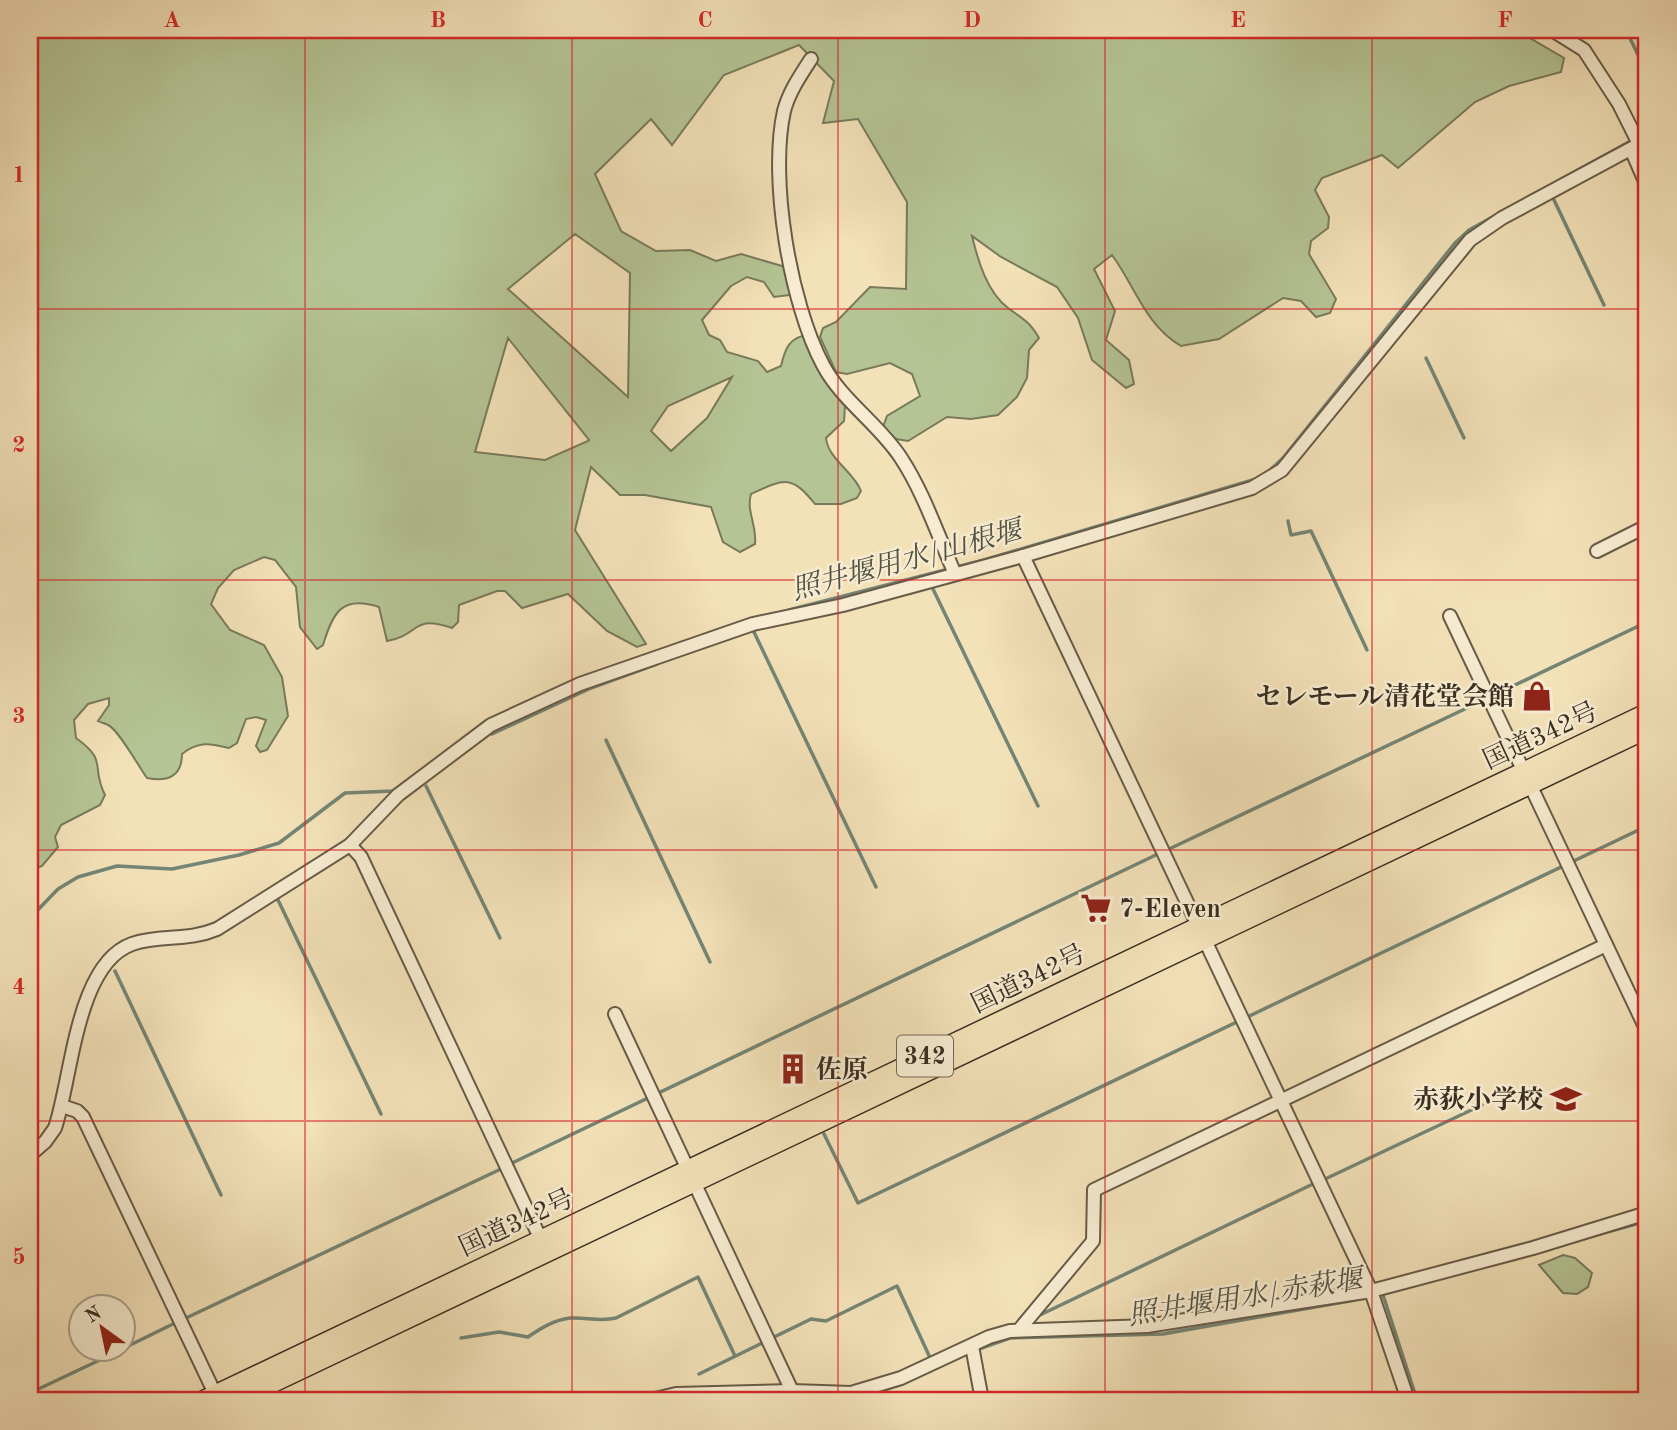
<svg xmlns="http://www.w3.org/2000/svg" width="1677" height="1430" viewBox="0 0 1677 1430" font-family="'Old Standard TT','Noto Serif JP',serif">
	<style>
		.green { fill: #b5c494; stroke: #787a5b; stroke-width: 2; fill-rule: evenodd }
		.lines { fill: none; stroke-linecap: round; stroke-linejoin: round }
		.stream { stroke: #748575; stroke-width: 3.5 }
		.minor-casing { stroke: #685c48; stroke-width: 16 }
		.highway-casing { stroke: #3a2f22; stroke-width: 21 }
		.minor { stroke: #f7ecd1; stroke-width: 12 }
		.highway { stroke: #f3e1b8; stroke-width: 18 }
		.grid { fill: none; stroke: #d62828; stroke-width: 2; stroke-opacity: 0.55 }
		.labels { text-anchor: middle; stroke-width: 5; stroke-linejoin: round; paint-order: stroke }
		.shield { fill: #f7ecd1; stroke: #736856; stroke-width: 2 }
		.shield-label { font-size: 24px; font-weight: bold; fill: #3a2f22 }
		.poi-label { font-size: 26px; font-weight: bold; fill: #3a2f22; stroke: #f7ecd1; text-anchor: end }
		.street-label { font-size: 26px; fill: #3a2f22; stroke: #f7ecd1 }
		.water-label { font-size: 28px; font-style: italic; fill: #525344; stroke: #f7ecd1 }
		.neatline { fill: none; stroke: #d62828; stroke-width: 2.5 }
		.grid-label { font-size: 23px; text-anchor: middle; font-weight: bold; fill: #d62828 }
	</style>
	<rect width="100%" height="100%" fill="#f3e1b8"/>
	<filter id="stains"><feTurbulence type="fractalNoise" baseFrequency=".00286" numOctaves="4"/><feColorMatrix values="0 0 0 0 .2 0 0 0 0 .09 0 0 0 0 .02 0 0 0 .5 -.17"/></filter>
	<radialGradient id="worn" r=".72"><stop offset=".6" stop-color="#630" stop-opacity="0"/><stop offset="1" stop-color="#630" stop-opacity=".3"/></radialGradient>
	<g class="green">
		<path d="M30,30H1516L1564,58L1561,72L1509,86L1475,102L1398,168L1382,155L1322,178L1315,190L1329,217L1328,228L1311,241L1309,254L1336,299L1330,313L1316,317L1301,301L1283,298L1219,339L1181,346C1145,325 1135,286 1112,255L1094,269L1115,311L1106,340L1129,360L1134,384L1126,388L1092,360L1078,318L1057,287L1001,257L972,236C978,261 987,292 1008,308C1023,319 1030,322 1039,338L1029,350L1027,378L1017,397L998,415L971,419L947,417L908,441L896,439L883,427L887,416L920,396L912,374L890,363L847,374L836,372L820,337L823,328L836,322L870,287L906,289L907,202L858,119L823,123L834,81L799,45L724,75L672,145L651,119L595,174L621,231L656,251L690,250L716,261L741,254L789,268L793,288L789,295L774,297L764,282L747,277L731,286L702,320L709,335L720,340L727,352L758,361L767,372L781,366C785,349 789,337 808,335L824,378L845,406L844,421L826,438C828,459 854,472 861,491L857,498L841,504H815C791,474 784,479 751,494C746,511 757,525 755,544L740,552L723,542L711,507L645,495H620L591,467L575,530L646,644L637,647L607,631L568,594L522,608L505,591H497L459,605L458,622L452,628C411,614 421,635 387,641L379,607C342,595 333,612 323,645L317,649L300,627L296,587L275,560L264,557L234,570L218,588L211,604L230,630L264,645L282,677L288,716L267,750L260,752L256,746L266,720L256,717L246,719L237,743L229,748C210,743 198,741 182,754C182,777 167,782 147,778C139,767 118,729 108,725C105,723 101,723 98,721L109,705V698L88,704L74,720L76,738C109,762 90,765 105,795L100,805L61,825L55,837L58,847L42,866L30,871ZM575,234L630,273L628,397L508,289ZM508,338L589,440L588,441L545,460L475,452ZM732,377L707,418L671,451L651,431L668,406Z"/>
		<polygon points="1563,1255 1575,1258 1592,1273 1588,1287 1577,1294 1563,1293 1539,1265"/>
	</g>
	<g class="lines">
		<g class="stream">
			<polyline points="1626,30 1641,61 1647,66"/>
			<polyline points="1554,200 1604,305"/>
			<polyline points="1426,358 1464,438"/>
			<polyline points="1269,471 1283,458 1455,243 1469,230 1647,132"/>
			<polyline points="1288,521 1291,535 1311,531 1367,650"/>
			<polyline points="932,587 1038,806"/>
			<polyline points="789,610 984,560 1256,479"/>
			<polyline points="753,630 876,887"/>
			<polyline points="1492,696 1647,622"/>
			<polyline points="472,732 482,724 492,734 591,688 657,664"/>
			<polyline points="606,740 710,962"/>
			<polyline points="426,786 500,938"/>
			<polyline points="1167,850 1486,699"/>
			<polyline points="278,900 381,1114"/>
			<polyline points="30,918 58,889 78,877 117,866 172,869 239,855 279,843 345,793 393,791 399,787"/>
			<polyline points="115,971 221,1195"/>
			<polyline points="824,1134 858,1203 1647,826"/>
			<polyline points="510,1164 1160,853"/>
			<polyline points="1323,1180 1482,1105"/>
			<polyline points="1383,1295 1417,1400"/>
			<polyline points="1376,1296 1647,1221"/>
			<polyline points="1040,1315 1315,1183"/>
			<polyline points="184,1319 503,1168"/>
			<path d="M461,1338L499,1332L528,1337C541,1328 554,1320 570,1318C586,1317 600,1322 616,1318L698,1277L735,1356"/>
			<polyline points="122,1349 177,1322"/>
			<polyline points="976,1350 1010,1338 1163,1334 1355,1300"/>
			<polyline points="1642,1363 1647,1361"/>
			<polyline points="699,1374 811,1319 826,1321 897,1286 932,1362"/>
			<polyline points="30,1393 121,1350"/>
			<polyline points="748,1398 853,1400 899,1385"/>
		</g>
		<g class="minor-casing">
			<g id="minor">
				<polyline points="1552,30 1584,50 1619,104 1639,144"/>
				<path d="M811,59C800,76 789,92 784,111C769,179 790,303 823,365C842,401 879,424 901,458C924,493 938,536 955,574"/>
				<polyline points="1631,149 1647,186"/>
				<polyline points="1597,551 1647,526"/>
				<polyline points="1023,556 1371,1291 1408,1400"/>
				<polyline points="1450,616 1647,1031"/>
				<polyline points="350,845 361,857 543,1244"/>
				<polyline points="615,1014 792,1391"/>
				<polyline points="62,1106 77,1111 83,1117 218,1400"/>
				<path d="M30,1155L45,1142L55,1128C72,1078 76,964 132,944C161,934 186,942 217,929L350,845L398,795L491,725L580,684L753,624L843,605L1023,556L1252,488L1282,470L1470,240L1502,218L1647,140"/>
				<polyline points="1019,1330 1093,1241 1094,1190 1606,945"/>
				<polyline points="972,1346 982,1400"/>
				<polyline points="651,1400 676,1394 792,1391 851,1393 901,1378 989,1337 1010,1331 1147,1326 1371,1291 1533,1248 1647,1213"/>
			</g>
		</g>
		<g class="highway-casing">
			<g id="highway">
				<polyline points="204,1400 1647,713"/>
				<polyline points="237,1400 1647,729"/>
			</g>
		</g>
		<use href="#minor" class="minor"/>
		<use href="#highway" class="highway"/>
	</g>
	<path class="grid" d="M305,30V1400M572,30V1400M838,30V1400M1105,30V1400M1372,30V1400M30,309H1647M30,580H1647M30,850H1647M30,1121H1647"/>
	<defs>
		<g id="shop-bare" transform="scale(2.415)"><path d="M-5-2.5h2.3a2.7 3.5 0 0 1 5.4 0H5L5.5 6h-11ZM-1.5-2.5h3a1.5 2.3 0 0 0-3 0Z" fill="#8f2418" stroke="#f7ecd1" stroke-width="2.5" paint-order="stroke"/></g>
		<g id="supermarket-bare" transform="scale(2.415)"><path d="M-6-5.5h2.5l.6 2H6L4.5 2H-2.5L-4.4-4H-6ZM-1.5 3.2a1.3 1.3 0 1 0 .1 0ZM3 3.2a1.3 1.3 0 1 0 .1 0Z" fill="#8f2418" stroke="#f7ecd1" stroke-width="2.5" paint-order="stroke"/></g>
		<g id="building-bare" transform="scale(2.415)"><path d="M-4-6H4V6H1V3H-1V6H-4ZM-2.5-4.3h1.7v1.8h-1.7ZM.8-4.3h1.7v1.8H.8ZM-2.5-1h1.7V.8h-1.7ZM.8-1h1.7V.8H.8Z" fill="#8f2418" stroke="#f7ecd1" stroke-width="2.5" paint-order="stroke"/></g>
		<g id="school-bare" transform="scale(2.415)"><path d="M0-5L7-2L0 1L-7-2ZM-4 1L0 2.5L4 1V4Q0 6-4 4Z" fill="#8f2418" stroke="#f7ecd1" stroke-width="2.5" paint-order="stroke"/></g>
	</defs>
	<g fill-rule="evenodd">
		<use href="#shop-bare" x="1537" y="696"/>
		<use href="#supermarket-bare" x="1096" y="908"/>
		<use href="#building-bare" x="793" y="1069"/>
		<use href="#school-bare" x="1566" y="1099"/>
	</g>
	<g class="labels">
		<rect class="shield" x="897" y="1035.5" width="56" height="41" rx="5"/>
		<g class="shield-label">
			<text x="925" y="1064">342</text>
		</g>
		<g class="poi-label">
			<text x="1514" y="705">セレモール清花堂会館</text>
			<text x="1119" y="917" text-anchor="start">7-Eleven</text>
			<text x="816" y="1078" text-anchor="start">佐原</text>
			<text x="1543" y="1108">赤荻小学校</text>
		</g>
		<g class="street-label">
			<text transform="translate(1540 735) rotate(-25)" y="9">国道342号</text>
			<text transform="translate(1028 978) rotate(-26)" y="9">国道342号</text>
			<text transform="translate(516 1222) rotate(-25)" y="9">国道342号</text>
		</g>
		<g class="water-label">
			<text transform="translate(906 559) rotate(-15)" y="10">照井堰用水/山根堰</text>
			<text transform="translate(1245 1296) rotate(-9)" y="10">照井堰用水/赤萩堰</text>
		</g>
	</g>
	<rect width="1677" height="1430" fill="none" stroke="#f3e1b8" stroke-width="77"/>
	<g transform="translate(102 1328) rotate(327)"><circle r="33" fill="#f7ecd1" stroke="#aba08b" stroke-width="2"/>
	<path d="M0-5L12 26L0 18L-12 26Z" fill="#8f2418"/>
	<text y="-10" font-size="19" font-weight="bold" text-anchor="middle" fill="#3a2f22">N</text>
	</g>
	<rect x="38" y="38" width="1600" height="1354" class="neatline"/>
	<g class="grid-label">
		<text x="172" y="27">A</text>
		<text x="438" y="27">B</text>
		<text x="705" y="27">C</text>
		<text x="972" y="27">D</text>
		<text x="1238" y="27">E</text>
		<text x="1505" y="27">F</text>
		<text x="19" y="182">1</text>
		<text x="19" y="452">2</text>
		<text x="19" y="723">3</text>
		<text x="19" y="994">4</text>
		<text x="19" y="1264">5</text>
	</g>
	<rect width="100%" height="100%" filter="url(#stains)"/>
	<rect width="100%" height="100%" fill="url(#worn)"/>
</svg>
